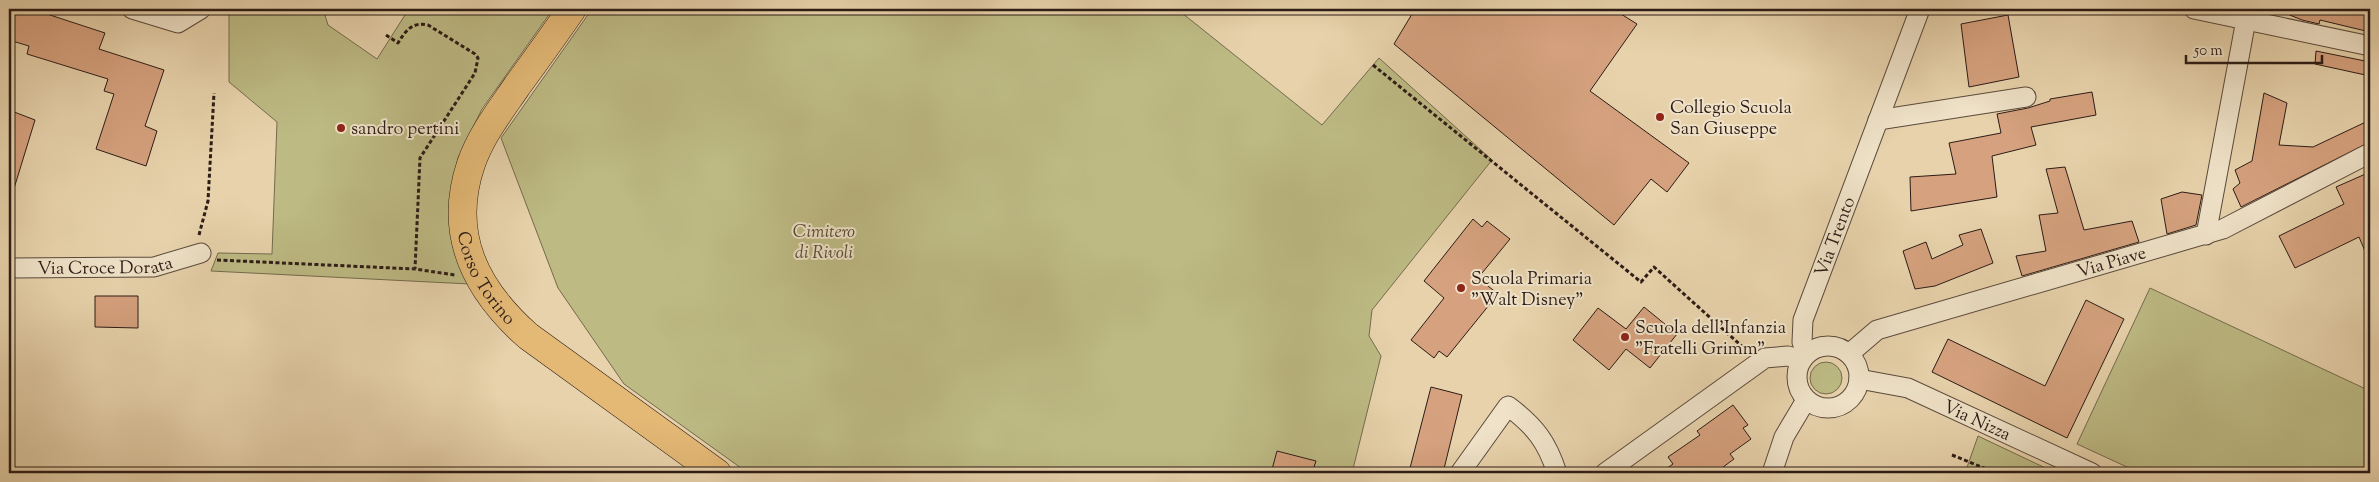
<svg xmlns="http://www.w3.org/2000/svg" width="2379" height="482" viewBox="0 0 2379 482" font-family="'Sorts Mill Goudy',serif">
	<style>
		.green { fill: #bdba84; stroke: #746b4d }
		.building { fill: #d5a17e; stroke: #2c1c16 }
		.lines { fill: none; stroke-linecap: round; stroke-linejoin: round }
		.street-casing { stroke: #5b4a3b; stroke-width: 21 }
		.primary-casing { stroke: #2c1c16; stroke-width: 29 }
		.path { stroke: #2c1c16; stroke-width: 3; stroke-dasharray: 4 2.5; stroke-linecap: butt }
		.street { stroke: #efe2c8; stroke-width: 19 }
		.primary { stroke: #e4b976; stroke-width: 28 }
		.poi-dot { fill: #8f2418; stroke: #efe2c8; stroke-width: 2 }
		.labels { text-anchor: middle; stroke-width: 4; stroke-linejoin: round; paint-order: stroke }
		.poi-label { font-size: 18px; fill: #2c1c16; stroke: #efe2c8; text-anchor: start }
		.park-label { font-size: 18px; font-style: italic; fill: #584b37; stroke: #efe2c8 }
		.street-label { font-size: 18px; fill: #2c1c16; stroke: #efe2c8 }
	</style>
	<rect width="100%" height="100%" fill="#e7d2ab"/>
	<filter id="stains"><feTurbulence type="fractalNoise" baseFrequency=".004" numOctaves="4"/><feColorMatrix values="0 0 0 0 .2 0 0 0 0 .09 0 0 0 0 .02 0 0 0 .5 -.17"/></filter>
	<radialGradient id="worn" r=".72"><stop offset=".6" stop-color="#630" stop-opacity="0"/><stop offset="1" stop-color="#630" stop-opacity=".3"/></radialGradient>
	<g class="green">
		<polygon points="229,9 324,12 328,25 377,59 405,15 394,9 553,9 482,109 458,158 451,197 470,284 211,271 218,253 272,254 277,122 229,82"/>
		<polygon points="592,9 1177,9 1322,125 1379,58 1492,160 1372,310 1369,336 1381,356 1352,473 748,473 624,384 558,288 501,138"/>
		<polygon points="2150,288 2370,391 2370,473 2140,473 2077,444"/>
		<circle cx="1826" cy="378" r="16"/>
		<polygon points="1978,436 2056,473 1965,473"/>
	</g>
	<g class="building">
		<polygon points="9,9 46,9 44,13 105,33 99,49 164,70 145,126 157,131 146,166 96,149 114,94 104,91 108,79 27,54 29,46 9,40"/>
		<polygon points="1415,9 1613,9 1637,24 1590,91 1689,163 1667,192 1651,179 1614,225 1394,44"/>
		<polygon points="2275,9 2370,9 2370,32 2320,20 2319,24 2302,20"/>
		<polygon points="2008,15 2019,77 1969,87 1961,24"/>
		<polygon points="2316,51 2370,62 2370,76 2315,64"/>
		<polygon points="2092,92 2096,115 2031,127 2036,145 1992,156 1997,197 1911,211 1910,177 1956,174 1949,143 2001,133 1997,114 2028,108 2050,101 2050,99"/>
		<polygon points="2264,93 2287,103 2279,145 2313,147 2370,120 2370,142 2241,207 2233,189 2240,183 2235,170 2252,161"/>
		<polygon points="9,110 35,120 12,195 9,194"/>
		<polygon points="2065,167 2084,230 2132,221 2139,242 2022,276 2016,256 2046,251 2039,215 2058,213 2046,169"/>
		<polygon points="2370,172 2370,263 2359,237 2295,268 2279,236 2344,204 2336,187"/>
		<polygon points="2182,192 2202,195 2196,225 2167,234 2161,199"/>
		<polygon points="1473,219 1482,227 1487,221 1510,239 1478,278 1498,294 1447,357 1439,351 1434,358 1411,340 1444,298 1424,281"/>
		<polygon points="1981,229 1993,263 1935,286 1915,289 1903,251 1926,242 1932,259 1963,245 1959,235"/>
		<polygon points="95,296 138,296 138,328 95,327"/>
		<polygon points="2086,300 2124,319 2067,438 1932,372 1948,339 2045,386"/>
		<polygon points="1644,307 1677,334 1650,368 1626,349 1609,370 1573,340 1598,308 1626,329"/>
		<polygon points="1431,387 1462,395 1443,473 1410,468"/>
		<polygon points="1733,405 1748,425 1743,428 1751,439 1730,454 1734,459 1715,473 1660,473 1673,464 1668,457 1700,435 1697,431"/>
		<polygon points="1277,451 1316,461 1312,473 1271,473"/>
	</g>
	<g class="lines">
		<g class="street-casing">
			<g id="street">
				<polyline points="132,9 178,23 201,9"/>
				<polyline points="2194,9 2370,46"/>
				<polyline points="1878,120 2026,97"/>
				<polyline points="2206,235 2248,9"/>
				<path id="s1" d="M9,268L154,267L201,253"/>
				<circle cx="1828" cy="377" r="31"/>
				<path id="s2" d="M1806,354L1802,342L1803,320L1920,9"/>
				<path id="s3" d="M1849,354L1877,330L2223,229L2370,153"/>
				<path id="s4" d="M1859,379L1908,388L2092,473"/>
				<path d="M1460,473L1508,406C1535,426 1547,442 1557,473"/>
				<polyline points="1605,473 1765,358 1788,356 1802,360"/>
				<polyline points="1772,473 1784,437 1806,400"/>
			</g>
		</g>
		<g class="primary-casing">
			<g id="primary">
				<path id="s5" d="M572,9C554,35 536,60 517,86C500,111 481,135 471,164C447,235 476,290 528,336L717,473"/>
			</g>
		</g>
		<g class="path">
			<path d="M386,35L398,43C406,30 412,22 428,25L475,54L478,58L475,73L420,158L415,269"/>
			<polyline points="1373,65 1641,282 1654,267 1746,350"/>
			<polyline points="199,235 208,201 214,93"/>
			<polyline points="217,260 415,269 455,275"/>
			<polyline points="1952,455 1984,468 1985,473"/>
		</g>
		<use href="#street" class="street"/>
		<use href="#primary" class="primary"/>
	</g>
	<g class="poi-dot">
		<circle cx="1660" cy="117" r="5"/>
		<circle cx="341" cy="128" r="5"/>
		<circle cx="1461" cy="288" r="5"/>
		<circle cx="1625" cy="337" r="5"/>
	</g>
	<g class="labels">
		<g class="poi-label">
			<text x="1670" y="113">Collegio Scuola<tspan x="1670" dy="21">San Giuseppe</tspan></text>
			<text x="351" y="134">sandro pertini</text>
			<text x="1471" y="284">Scuola Primaria<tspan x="1471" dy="21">"Walt Disney"</tspan></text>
			<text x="1635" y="333">Scuola dell'Infanzia<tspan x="1635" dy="21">"Fratelli Grimm"</tspan></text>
		</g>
		<g class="park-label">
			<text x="824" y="237">Cimitero<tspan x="824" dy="21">di Rivoli</tspan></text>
		</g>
		<g class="street-label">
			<text dy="6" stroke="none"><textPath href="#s2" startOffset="124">Via Trento</textPath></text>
			<text dy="6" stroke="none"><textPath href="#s1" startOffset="96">Via Croce Dorata</textPath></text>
			<text dy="6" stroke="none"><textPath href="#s3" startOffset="281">Via Piave</textPath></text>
			<text dy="6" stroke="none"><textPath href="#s5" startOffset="306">Corso Torino</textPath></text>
			<text dy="6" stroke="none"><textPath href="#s4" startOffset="126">Via Nizza</textPath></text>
		</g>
	</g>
	<rect width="2379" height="482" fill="none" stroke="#e7d2ab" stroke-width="30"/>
	<rect x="10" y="10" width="2359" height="462" fill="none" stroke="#2c1c16" stroke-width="2.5"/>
	<rect x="15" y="15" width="2349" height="452" fill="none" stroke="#2c1c16"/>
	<path d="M2186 55v8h136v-8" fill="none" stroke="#2c1c16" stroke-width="2.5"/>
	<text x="2194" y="55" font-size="15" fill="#2c1c16" stroke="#efe2c8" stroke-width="4" paint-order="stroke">50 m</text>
	<rect width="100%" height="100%" filter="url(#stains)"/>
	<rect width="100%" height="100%" fill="url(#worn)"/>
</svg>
